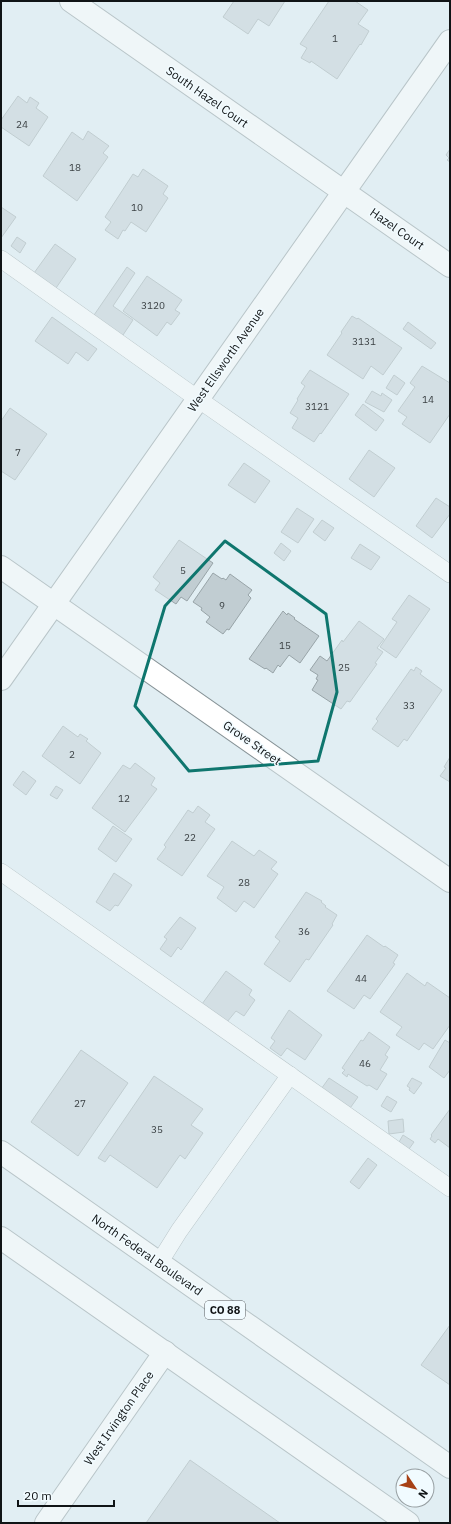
<svg xmlns="http://www.w3.org/2000/svg" width="451" height="1524" viewBox="0 0 451 1524" font-family="'IBM Plex Sans',sans-serif">
	<style>
		.building { fill: #c1cdd2; stroke: #98a4a8 }
		.lines { fill: none; stroke-linecap: round; stroke-linejoin: round }
		.service-casing { stroke: #879397; stroke-width: 18 }
		.minor-casing { stroke: #879397; stroke-width: 24 }
		.primary-casing { stroke: #879397; stroke-width: 24 }
		.service { stroke: #fff; stroke-width: 17 }
		.minor { stroke: #fff; stroke-width: 22 }
		.primary { stroke: #fff; stroke-width: 22 }
		.marked { fill: none; stroke: #0f766e; stroke-width: 3; stroke-linejoin: round }
		.labels { text-anchor: middle; stroke-width: 3; stroke-linejoin: round; paint-order: stroke }
		.number-label { font-size: 10px; fill: #3c4245 }
		.shield { fill: #f1fbff; stroke: #54595c; stroke-width: 1 }
		.shield-label { font-size: 11px; font-weight: bold; fill: #101416 }
		.street-label { font-size: 12px; fill: #101416; stroke: #f1fbff }
	</style>
	<rect width="100%" height="100%" fill="#e1eef3"/>
	<g class="building">
		<polygon points="234,1 285,1 269,26 258,19 248,34 223,17"/>
		<polygon points="329,1 355,1 368,10 358,24 369,31 361,45 360,44 337,79 311,61 310,63 301,58 307,48 300,44"/>
		<polygon points="18,96 27,103 30,97 39,103 36,108 48,117 29,146 1,127 1,120"/>
		<polygon points="88,131 109,146 103,153 108,157 77,201 43,176 72,132 83,140"/>
		<polygon points="450,149 450,162 447,160 449,158 446,155"/>
		<polygon points="143,169 168,186 163,194 168,198 146,232 131,222 125,231 123,230 118,239 105,230 111,222 105,217 133,174 138,177"/>
		<polygon points="1,207 16,217 1,238"/>
		<polygon points="17,237 26,243 20,253 11,246"/>
		<polygon points="55,244 76,259 56,288 34,273"/>
		<polygon points="127,267 135,273 113,306 133,320 121,338 92,318"/>
		<polygon points="147,276 182,300 175,310 180,313 171,325 167,322 157,336 123,311"/>
		<polygon points="352,316 357,319 358,318 402,348 383,375 371,366 363,379 327,355 342,333 341,332"/>
		<polygon points="52,317 97,349 88,361 76,352 68,364 35,341"/>
		<polygon points="408,322 436,343 431,349 403,329"/>
		<polygon points="422,366 450,383 450,414 430,443 402,424 407,417 398,411 415,387 410,383"/>
		<polygon points="310,370 349,394 321,434 320,433 314,442 292,428 298,418 290,413 298,400 297,399 305,386 301,383"/>
		<polygon points="394,375 405,383 397,395 386,388"/>
		<polygon points="372,391 381,396 382,393 392,400 384,412 365,402"/>
		<polygon points="363,404 384,420 376,431 355,415"/>
		<polygon points="10,408 47,434 15,480 1,471 1,421"/>
		<polygon points="369,450 395,468 374,497 349,479"/>
		<polygon points="244,463 270,481 255,503 228,485"/>
		<polygon points="436,498 450,507 450,514 432,538 416,526"/>
		<polygon points="297,508 314,519 298,543 281,532"/>
		<polygon points="322,520 334,528 325,541 313,532"/>
		<polygon points="179,540 213,563 187,601 181,597 176,604 155,590 160,583 153,577"/>
		<polygon points="281,543 291,551 284,561 274,553"/>
		<polygon points="360,544 380,557 371,570 351,558"/>
		<polygon points="213,573 222,579 223,578 226,580 230,574 252,590 248,595 251,598 229,630 227,629 223,634 206,622 210,617 201,610 202,608 193,602"/>
		<polygon points="409,595 430,609 396,658 380,647 397,622 392,619"/>
		<polygon points="283,611 287,615 288,613 295,618 294,619 319,636 300,663 289,655 280,667 278,665 273,673 266,668 265,669 249,659"/>
		<polygon points="359,621 384,639 377,648 383,652 375,663 377,664 350,702 347,701 341,709 312,690 318,680 316,679 318,675 310,670 320,656 327,661 342,640 343,642"/>
		<polygon points="416,667 422,671 420,674 442,690 407,741 404,739 398,747 372,729 378,721 376,719 411,669 414,671"/>
		<polygon points="63,726 78,737 80,734 88,739 86,741 101,753 80,784 42,756"/>
		<polygon points="450,757 450,782 440,776 446,768 444,767"/>
		<polygon points="135,763 155,778 151,785 157,789 125,832 92,808 123,765 130,769"/>
		<polygon points="23,771 36,781 26,795 13,785"/>
		<polygon points="56,786 63,790 57,799 50,795"/>
		<polygon points="198,806 210,815 205,822 215,829 182,876 157,859 166,847 164,845 188,810 193,813"/>
		<polygon points="113,826 132,839 116,862 98,849"/>
		<polygon points="232,841 254,856 259,850 277,862 271,869 278,874 254,908 244,901 236,912 217,898 224,887 207,876"/>
		<polygon points="114,873 132,885 118,906 115,905 110,911 96,902"/>
		<polygon points="306,892 322,901 321,902 326,906 325,907 337,915 332,924 333,925 309,960 306,959 290,982 264,964 280,941 275,937"/>
		<polygon points="180,917 196,928 181,950 178,947 171,957 160,949 167,939 164,937"/>
		<polygon points="367,935 384,947 385,946 398,955 393,963 395,964 370,999 364,995 354,1009 327,991"/>
		<polygon points="226,971 252,990 249,995 255,1000 244,1016 236,1011 227,1022 202,1004"/>
		<polygon points="407,973 425,986 427,982 450,998 450,1025 433,1049 424,1043 419,1050 396,1035 402,1027 380,1012"/>
		<polygon points="289,1010 322,1035 305,1060 287,1048 281,1056 270,1048 275,1041 271,1038"/>
		<polygon points="369,1032 390,1047 385,1055 388,1057 380,1070 387,1074 377,1090 369,1085 367,1086 348,1074 347,1077 342,1073 345,1070 342,1068 361,1040 363,1041"/>
		<polygon points="445,1040 450,1043 450,1070 444,1078 429,1067"/>
		<polygon points="81,1050 128,1083 78,1156 31,1122"/>
		<polygon points="154,1076 203,1109 191,1125 203,1133 185,1159 180,1155 157,1188 110,1155 105,1162 98,1158"/>
		<polygon points="329,1078 358,1097 348,1111 319,1092"/>
		<polygon points="412,1078 422,1083 414,1094 409,1090 410,1088 407,1086"/>
		<polygon points="387,1096 397,1102 391,1112 381,1106"/>
		<polygon points="450,1109 450,1148 438,1139 435,1143 430,1139 432,1136 431,1135"/>
		<polygon points="403,1119 404,1132 389,1134 388,1121"/>
		<polygon points="403,1135 414,1142 409,1149 399,1142"/>
		<polygon points="368,1158 377,1165 359,1189 350,1182"/>
		<polygon points="450,1325 450,1385 421,1365"/>
		<polygon points="190,1460 280,1523 146,1523"/>
	</g>
	<g class="lines">
		<g class="service-casing">
			<g id="service">
				<polyline points="1,259 198,399 450,574"/>
				<polyline points="1,872 450,1188"/>
				<polyline points="159,1263 179,1231 290,1075"/>
			</g>
		</g>
		<g class="minor-casing">
			<g id="minor">
				<polyline points="71,1 450,266"/>
				<polyline points="1,567 450,881"/>
				<polyline points="1,679 450,41"/>
				<polyline points="46,1523 165,1352"/>
			</g>
		</g>
		<g class="primary-casing">
			<g id="primary">
				<polyline points="1,1152 450,1467"/>
				<polyline points="1,1238 408,1523"/>
			</g>
		</g>
		<use href="#service" class="service"/>
		<use href="#minor" class="minor"/>
		<use href="#primary" class="primary"/>
	</g>
	<path d="M0 0H451V1524H0ZM225,541L326,614L337,692L318,761L189,771L135,706L165,606Z" fill="#e1eef3" fill-opacity=".55" fill-rule="evenodd"/>
	<path class="marked" d="M225,541L326,614L337,692L318,761L189,771L135,706L165,606Z"/>
	<g class="labels">
		<g class="number-label">
			<text x="335" y="42">1</text>
			<text x="22" y="128">24</text>
			<text x="75" y="171">18</text>
			<text x="137" y="211">10</text>
			<text x="153" y="309">3120</text>
			<text x="364" y="345">3131</text>
			<text x="428" y="403">14</text>
			<text x="317" y="410">3121</text>
			<text x="18" y="456">7</text>
			<text x="183" y="574">5</text>
			<text x="222" y="609">9</text>
			<text x="285" y="649">15</text>
			<text x="344" y="671">25</text>
			<text x="409" y="709">33</text>
			<text x="72" y="758">2</text>
			<text x="124" y="802">12</text>
			<text x="190" y="841">22</text>
			<text x="244" y="886">28</text>
			<text x="304" y="935">36</text>
			<text x="361" y="982">44</text>
			<text x="365" y="1067">46</text>
			<text x="80" y="1107">27</text>
			<text x="157" y="1133">35</text>
		</g>
		<rect class="shield" x="205" y="1301" width="40" height="18" rx="3"/>
		<g class="shield-label">
			<text x="225" y="1314">CO 88</text>
		</g>
		<g class="street-label">
			<text transform="translate(207 97) rotate(35)" y="4">South Hazel Court</text>
			<text transform="translate(397 229) rotate(35)" y="4">Hazel Court</text>
			<text transform="translate(226 360) rotate(-55)" y="4">West Ellsworth Avenue</text>
			<text transform="translate(252 743) rotate(35)" y="4">Grove Street</text>
			<text transform="translate(147 1255) rotate(35)" y="4">North Federal Boulevard</text>
			<text transform="translate(119 1418) rotate(-55)" y="4">West Irvington Place</text>
		</g>
	</g>
	<rect width="451" height="1524" fill="none" stroke="#101416" stroke-width="4"/>
	<g transform="translate(415 1488) rotate(125)"><circle r="19" fill="#f1fbff" stroke="#979fa2"/>
	<path d="M0-3L7 15L0 10L-7 15Z" fill="#a74116"/>
	<text y="-6" font-size="11" font-weight="bold" text-anchor="middle" fill="#101416">N</text>
	</g>
	<path d="M18 1500v6h96v-6" fill="none" stroke="#101416" stroke-width="2"/>
	<text x="24" y="1500" font-size="12" fill="#101416" stroke="#f1fbff" stroke-width="3" paint-order="stroke">20 m</text>
</svg>
